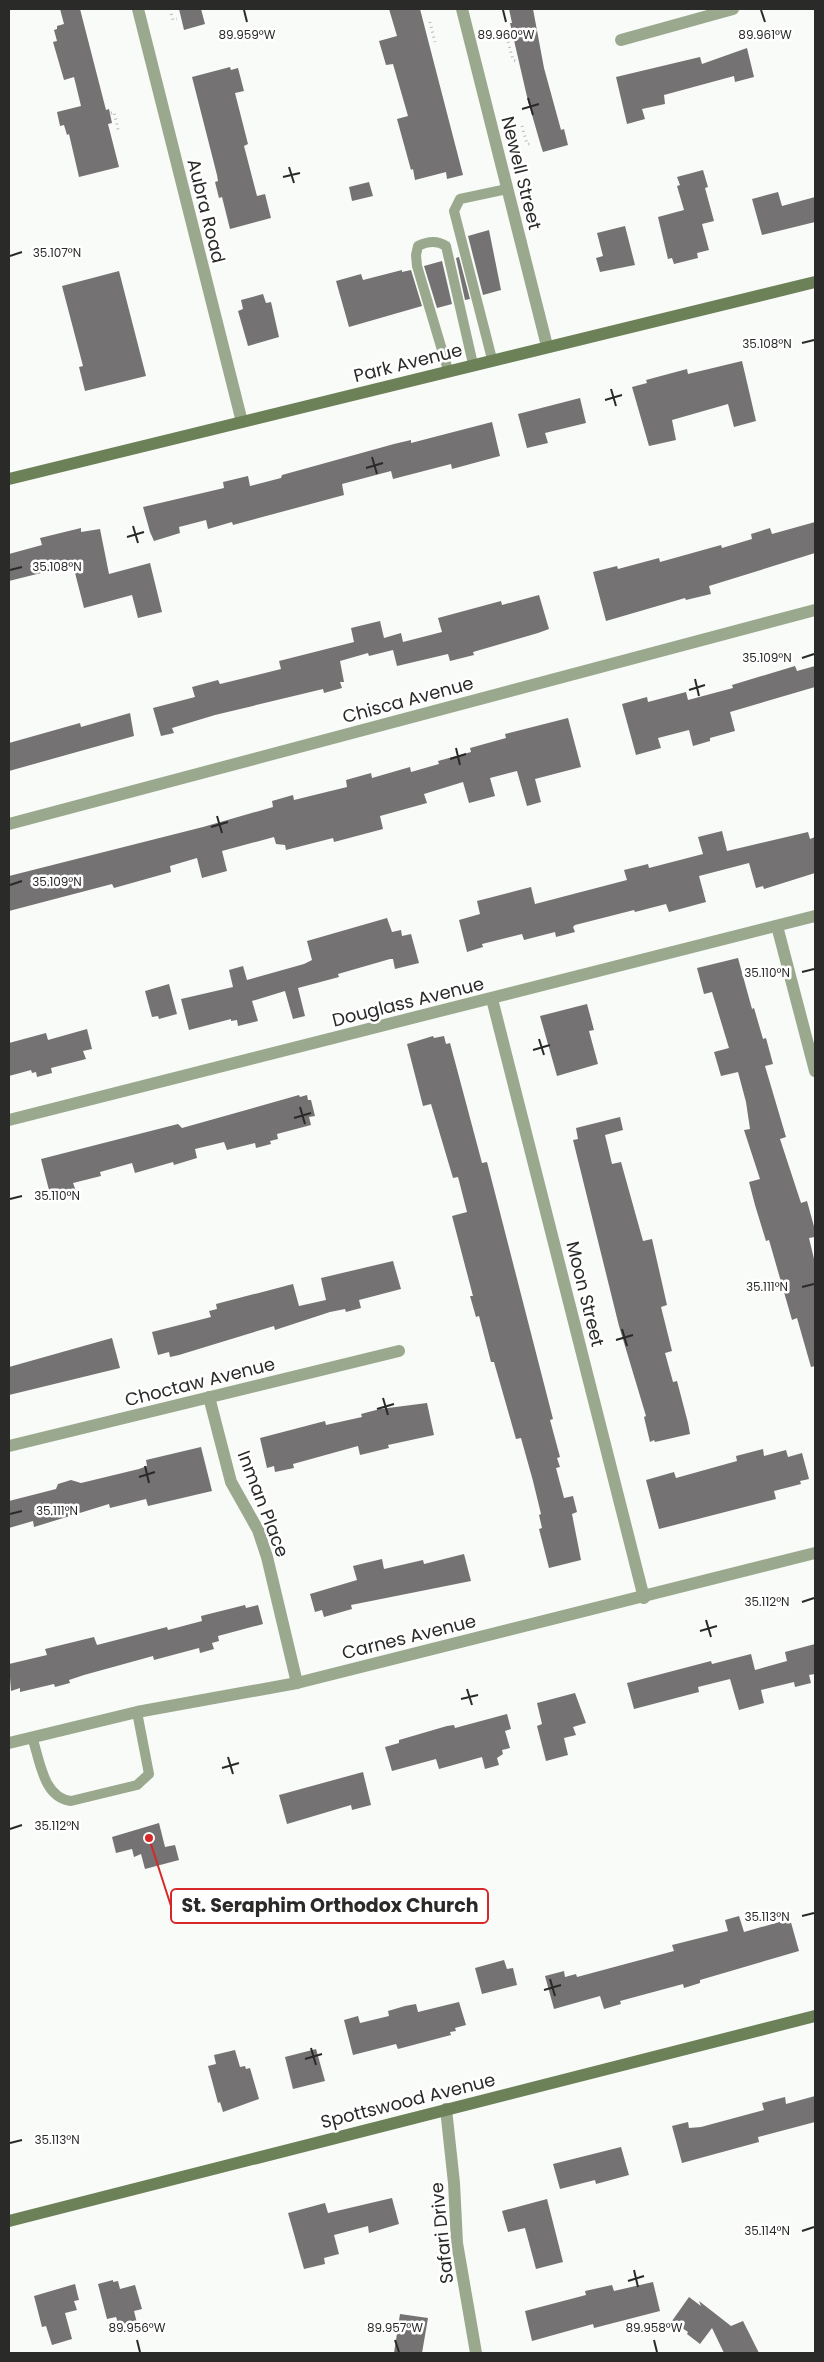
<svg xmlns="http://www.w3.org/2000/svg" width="824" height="2362" viewBox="0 0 824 2362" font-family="Poppins,sans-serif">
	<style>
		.building { fill: #757273 }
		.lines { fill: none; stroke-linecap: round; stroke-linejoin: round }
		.path { stroke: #b8bab7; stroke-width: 3; stroke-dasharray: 1 4; stroke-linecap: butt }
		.lane { stroke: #9aa98d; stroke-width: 10 }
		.street { stroke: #9aa98d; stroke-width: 12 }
		.secondary { stroke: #6d8158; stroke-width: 12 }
		.ticks { fill: none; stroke: #2a2a29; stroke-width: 2 }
		.labels { text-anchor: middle; stroke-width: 5; stroke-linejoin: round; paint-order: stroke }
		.street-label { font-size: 18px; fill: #2a2a29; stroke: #fff }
		.ticks-label { font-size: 12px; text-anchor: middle; fill: #2a2a29; stroke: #fff; stroke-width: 5; stroke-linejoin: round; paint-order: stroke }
		.leader { fill: none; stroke: #d62828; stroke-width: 2 }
		.callout-dot { fill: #d62828; stroke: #fff; stroke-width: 2 }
		.callout { fill: #fff; stroke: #d62828; stroke-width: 2 }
		.callout-label { font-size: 19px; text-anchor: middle; font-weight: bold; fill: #2a2a29 }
	</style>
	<rect width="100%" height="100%" fill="#f9fbf8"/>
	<g class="building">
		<polygon points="60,9 80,9 106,110 109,109 112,123 108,124 119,167 79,177 69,134 67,135 64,125 60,126 57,112 81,106 74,77 64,80 53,42 57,41 54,30 57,29 57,26 64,24"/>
		<polygon points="179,9 201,9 205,24 184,30"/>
		<polygon points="389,9 420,9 463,175 447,179 446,172 415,180 413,169 411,170 397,119 408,116 393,64 386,65 379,41 397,36"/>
		<polygon points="509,9 533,9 544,68 561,130 564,129 568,145 543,152 541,146 528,101 510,23 512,23"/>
		<polygon points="747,48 754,77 735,82 734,76 664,95 665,104 642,109 645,119 627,124 616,77 700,57 702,64"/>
		<polygon points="230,67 231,70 238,68 244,91 235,93 248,144 244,146 257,196 265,194 271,218 230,229 222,197 219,198 215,182 218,181 217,175 192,77"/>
		<polygon points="703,170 708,187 705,188 714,221 702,224 709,250 697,253 698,258 674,264 672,258 668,259 658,217 684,210 677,186 680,185 677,177"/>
		<polygon points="369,182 373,196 352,201 349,187"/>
		<polygon points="778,192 782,206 815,197 815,222 762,235 752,199"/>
		<polygon points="625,226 635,265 600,272 596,258 603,256 597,233"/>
		<polygon points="489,230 501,290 483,295 468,236"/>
		<polygon points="459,257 470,299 465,300 456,258"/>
		<polygon points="442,261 452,304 437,308 424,266"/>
		<polygon points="402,270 402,272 411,270 422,306 349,327 336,281 361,274 363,280"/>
		<polygon points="119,271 146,376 85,391 79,367 83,366 62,286"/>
		<polygon points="263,294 266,303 271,302 279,337 248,346 238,311 243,309 241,300"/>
		<polygon points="742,361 756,421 734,427 728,404 672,420 676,440 649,446 632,387 647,383 646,380 687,369 688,374"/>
		<polygon points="580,398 586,423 545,433 548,443 527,448 518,414"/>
		<polygon points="492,422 500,456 452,469 451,464 393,479 391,471 342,484 344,495 233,525 232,522 208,529 206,520 179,527 180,533 154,541 150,532 143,507 224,488 223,482 248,476 250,486 281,478 282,475 394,444 411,440 411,443"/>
		<polygon points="815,522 815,553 709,586 711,594 686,600 685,598 606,621 593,572 617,566 618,569 659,558 660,562 721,545 722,548 752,539 751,534 770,528 772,534"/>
		<polygon points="81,528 81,532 100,529 109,574 150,563 162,612 138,618 132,595 84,608 73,565 9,581 9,554 42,545 40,538"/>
		<polygon points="539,595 549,629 538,633 473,652 474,655 450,661 448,654 397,666 393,650 369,656 368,653 340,661 344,682 340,682 342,688 324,693 323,689 215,715 172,728 174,733 161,736 153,708 195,697 192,687 218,680 220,684 281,669 279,661 354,642 351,628 380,621 384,638 401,633 403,642 442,632 438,618 501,601 502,605"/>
		<polygon points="795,666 797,671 815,666 815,687 730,712 735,731 710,738 710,741 693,746 689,730 658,738 661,748 636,755 622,704 647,697 648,702 686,692 688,700 733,688 732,685"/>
		<polygon points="130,713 134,736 9,771 9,743 80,723 81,727"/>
		<polygon points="568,718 581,767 535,779 541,802 527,806 517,771 490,778 495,796 469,803 463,782 424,794 427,803 380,816 383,829 334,842 333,838 286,850 285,845 276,844 274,837 222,851 227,871 202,878 197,858 170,866 171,872 139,881 114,888 112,884 9,911 9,876 203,827 273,807 272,801 293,795 294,800 347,787 346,780 371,773 372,778 410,767 411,772 439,764 438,761 471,752 470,748 506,738 505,734"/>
		<polygon points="722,831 727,851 808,832 810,839 815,837 815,873 764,889 763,886 756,888 749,863 699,876 706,902 669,912 666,904 635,912 634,910 575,925 573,927 575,932 556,937 555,932 524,940 522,934 482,944 483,947 467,952 459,920 480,914 477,901 531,887 535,904 627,880 624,870 648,864 649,868 703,854 698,837"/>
		<polygon points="387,918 392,932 401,930 402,936 411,934 419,963 395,969 393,959 390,959 338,974 339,977 298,988 305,1016 293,1019 285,991 252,1001 258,1021 238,1026 237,1020 231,1021 231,1019 189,1030 181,999 233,987 229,970 243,966 247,980 304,964 312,960 307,941"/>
		<polygon points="738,958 752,1009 754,1008 763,1039 766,1038 773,1064 765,1066 786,1137 780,1139 801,1203 807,1201 815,1230 815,1237 809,1238 815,1263 815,1366 811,1367 797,1318 792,1320 769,1240 766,1241 755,1205 749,1182 760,1179 744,1130 750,1129 746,1102 738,1072 721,1076 714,1052 729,1048 712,992 704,994 697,968"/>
		<polygon points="169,984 177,1014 159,1019 158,1016 152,1017 145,991"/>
		<polygon points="587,1004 594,1030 589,1031 598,1064 557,1076 540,1016"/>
		<polygon points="87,1029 92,1049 83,1051 86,1059 51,1068 52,1073 37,1077 36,1072 32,1073 31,1070 9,1076 9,1043 46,1033 48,1040"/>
		<polygon points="433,1036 434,1038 444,1036 446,1044 450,1043 482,1163 487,1162 553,1419 550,1420 560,1457 557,1458 560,1467 556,1468 564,1498 573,1496 577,1512 572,1514 581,1560 549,1568 539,1529 542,1528 539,1515 541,1514 533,1481 521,1438 516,1439 494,1362 491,1362 479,1316 476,1317 470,1296 473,1296 452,1216 467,1212 458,1177 453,1178 431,1104 423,1106 407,1044"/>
		<polygon points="299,1095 300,1097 307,1095 308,1100 311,1100 315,1116 309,1117 311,1125 277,1134 278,1139 270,1141 271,1144 256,1148 255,1143 227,1150 224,1142 195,1149 197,1158 174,1165 173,1162 135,1173 132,1163 100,1172 101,1176 73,1183 77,1194 63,1198 61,1191 50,1194 41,1159 178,1124 182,1128"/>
		<polygon points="620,1117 623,1130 605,1135 612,1164 621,1162 643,1241 652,1239 667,1305 661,1307 672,1351 665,1353 673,1382 677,1381 688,1423 690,1434 655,1442 654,1440 650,1442 644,1417 646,1416 619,1326 573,1140 578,1139 576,1128"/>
		<polygon points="393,1261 401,1289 359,1300 361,1308 346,1312 345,1309 330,1312 275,1330 274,1326 179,1355 170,1357 169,1352 158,1355 152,1332 211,1317 209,1311 217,1309 216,1304 293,1284 299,1306 326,1300 321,1278"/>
		<polygon points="112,1338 120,1368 9,1395 9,1367"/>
		<polygon points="427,1403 434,1435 388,1445 389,1448 360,1455 358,1446 293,1464 294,1468 275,1472 274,1466 267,1468 260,1438 325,1421 326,1425 362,1417 361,1414 380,1409"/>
		<polygon points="201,1447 212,1491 148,1506 146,1499 110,1508 109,1504 34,1527 33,1521 9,1528 9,1501 56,1489 58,1484 71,1480 81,1483 139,1469 147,1466 146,1460"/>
		<polygon points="763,1449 764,1456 786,1450 788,1457 802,1453 809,1479 800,1481 801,1484 774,1491 776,1499 659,1529 646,1480 674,1472 676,1478 737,1461 736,1456"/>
		<polygon points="464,1554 471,1581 351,1605 352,1609 324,1617 322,1610 315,1612 310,1594 357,1580 353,1566 382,1559 384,1569 423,1560 424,1564"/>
		<polygon points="245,1605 246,1608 258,1605 263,1624 218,1636 219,1641 212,1643 214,1649 200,1653 199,1648 154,1660 153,1656 84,1675 69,1680 70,1683 55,1687 54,1684 20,1692 20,1688 11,1691 9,1664 47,1655 45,1649 94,1637 97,1645 167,1627 168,1630 202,1621 201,1616"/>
		<polygon points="815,1644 815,1674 809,1675 811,1683 795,1687 794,1682 761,1690 764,1703 739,1710 730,1679 698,1687 699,1692 634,1709 627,1683 711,1661 712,1664 751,1654 755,1670 787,1661 785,1652"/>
		<polygon points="575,1693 586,1723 573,1727 576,1735 564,1738 568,1755 546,1761 537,1726 542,1724 537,1703"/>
		<polygon points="507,1714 511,1729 505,1731 510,1748 502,1750 503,1754 497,1758 499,1765 485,1769 482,1757 439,1769 436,1759 392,1771 385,1747 399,1743 399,1740 447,1726 454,1725 455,1728"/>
		<polygon points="363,1772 371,1805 352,1810 351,1805 287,1824 279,1795"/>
		<polygon points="159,1823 165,1847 175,1845 179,1860 145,1869 141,1854 134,1857 132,1849 116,1853 112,1837"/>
		<polygon points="739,1916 744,1932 790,1919 799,1951 700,1980 700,1983 684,1988 683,1984 620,2001 621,2004 604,2009 600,1996 554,2009 545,1976 564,1971 565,1977 576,1974 577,1977 674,1951 672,1945 728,1931 725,1920"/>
		<polygon points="504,1960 507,1969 513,1968 517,1985 482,1994 475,1968"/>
		<polygon points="459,2002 466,2025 455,2028 456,2031 450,2032 451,2035 398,2049 396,2044 353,2055 344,2020 358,2016 360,2023 389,2016 388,2011 405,2006 416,2004 418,2012"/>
		<polygon points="316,2049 325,2081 293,2089 285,2057"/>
		<polygon points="235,2050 240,2067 245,2066 246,2069 250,2068 259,2099 223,2112 220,2102 218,2103 208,2066 216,2064 214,2055"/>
		<polygon points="815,2096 815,2122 758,2137 759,2142 682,2163 672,2126 688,2122 689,2128 701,2127 764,2110 762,2103 785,2097 786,2104"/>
		<polygon points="621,2147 629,2175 596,2184 595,2180 560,2189 553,2164"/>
		<polygon points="392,2198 399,2224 369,2233 368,2226 334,2235 339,2254 324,2258 325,2264 304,2269 288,2213 325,2203 328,2213"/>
		<polygon points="547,2199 563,2262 536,2269 525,2228 508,2232 502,2211"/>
		<polygon points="113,2280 113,2282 118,2281 120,2289 135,2285 142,2309 134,2311 137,2323 120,2328 116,2317 107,2319 98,2284"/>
		<polygon points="653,2282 660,2311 594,2328 593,2324 532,2341 525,2311 586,2295 585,2291 612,2285 614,2291"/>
		<polygon points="75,2284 79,2300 74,2301 77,2310 65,2313 72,2339 52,2345 46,2326 42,2327 34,2296"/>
		<polygon points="689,2297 701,2306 699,2301 731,2326 743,2321 759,2353 724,2353 712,2328 700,2344 687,2334 688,2332 672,2321"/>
		<polygon points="400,2314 428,2318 422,2353 394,2353"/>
	</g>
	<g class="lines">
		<g class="path">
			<polyline points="170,9 173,20 177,19"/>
			<polyline points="430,22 435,42"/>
			<polyline points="508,42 513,60 516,61"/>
			<polyline points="111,113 114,112 118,130"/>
			<polyline points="522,126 527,144 532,144"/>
		</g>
		<g class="lane">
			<polyline points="492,359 454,211 460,199 507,189"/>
			<path d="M448,370L417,266L416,255L418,246C428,241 437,240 446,246L473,364"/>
			<path d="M32,1737C40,1760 43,1798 71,1801L137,1785L149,1774L137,1712"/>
		</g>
		<g class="street">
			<polyline points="138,9 242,422"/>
			<polyline points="462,9 547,346"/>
			<polyline points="621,40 733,9"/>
			<polyline points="9,824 815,610"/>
			<polyline points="777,926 815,1071"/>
			<polyline points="492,999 644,1598"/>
			<polyline points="9,1120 815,916"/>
			<polyline points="209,1397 231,1482 258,1530 267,1557 297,1683"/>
			<polyline points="9,1446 399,1351"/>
			<polyline points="9,1743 137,1712 297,1683 815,1553"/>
			<polyline points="446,2109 454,2183 457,2243 476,2353"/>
		</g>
		<g class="secondary">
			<polyline points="9,479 815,282"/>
			<polyline points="9,2221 815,2016"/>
		</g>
	</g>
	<path class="ticks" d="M244,10L247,22M503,10L506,22M761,10L765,22M528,98L533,115M522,109L539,104M289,167L294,183M283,177L300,173M10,256L22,252M802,343L814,340M611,389L616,406M605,400L622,395M372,457L377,474M366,468L383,463M133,526L138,543M127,537L144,532M10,570L22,567M802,658L814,654M695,679L699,696M689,690L705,685M456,748L460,765M450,759L466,754M217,816L222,833M211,827L228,822M10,885L22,881M802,972L814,969M539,1039L544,1055M533,1050L550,1045M300,1107L305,1124M294,1118L311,1113M10,1199L22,1196M802,1287L814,1284M622,1329L627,1346M616,1340L633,1335M383,1398L388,1415M377,1409L394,1404M145,1466L149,1483M139,1477L155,1472M10,1514L22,1511M802,1602L814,1598M706,1620L711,1637M700,1631L717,1626M467,1689L472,1705M461,1699L478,1695M228,1757L233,1774M222,1768L239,1763M10,1829L22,1825M802,1916L814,1913M550,1979L555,1996M544,1990L561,1985M311,2048L316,2065M305,2059L322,2054M10,2143L22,2140M802,2231L814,2227M634,2270L638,2287M628,2281L644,2276M137,2340L140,2352M395,2340L399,2352M654,2340L657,2352"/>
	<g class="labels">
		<g class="street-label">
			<text transform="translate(521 173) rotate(76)" y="6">Newell Street</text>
			<text transform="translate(206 211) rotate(76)" y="6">Aubra Road</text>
			<text transform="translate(408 363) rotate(-14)" y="6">Park Avenue</text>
			<text transform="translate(408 700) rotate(-15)" y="6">Chisca Avenue</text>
			<text transform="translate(408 1002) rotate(-14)" y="6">Douglass Avenue</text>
			<text transform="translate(585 1294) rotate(76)" y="6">Moon Street</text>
			<text transform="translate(200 1382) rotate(-14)" y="6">Choctaw Avenue</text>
			<text transform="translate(263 1504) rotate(69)" y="6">Inman Place</text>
			<text transform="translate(409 1637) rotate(-14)" y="6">Carnes Avenue</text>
			<text transform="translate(408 2101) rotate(-14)" y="6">Spottswood Avenue</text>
			<text transform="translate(442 2233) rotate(-96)" y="6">Safari Drive</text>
		</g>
	</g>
	<g class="ticks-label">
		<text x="247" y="39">89.959°W</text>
		<text x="506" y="39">89.960°W</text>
		<text x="765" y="39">89.961°W</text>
		<text x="57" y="257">35.107°N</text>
		<text x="767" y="348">35.108°N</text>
		<text x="57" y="571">35.108°N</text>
		<text x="767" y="662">35.109°N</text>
		<text x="57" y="886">35.109°N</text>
		<text x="767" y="977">35.110°N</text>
		<text x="57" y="1200">35.110°N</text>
		<text x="767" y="1291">35.111°N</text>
		<text x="57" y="1515">35.111°N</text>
		<text x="767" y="1606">35.112°N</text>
		<text x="57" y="1830">35.112°N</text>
		<text x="767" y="1921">35.113°N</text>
		<text x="57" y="2144">35.113°N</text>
		<text x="767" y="2235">35.114°N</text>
		<text x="137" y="2332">89.956°W</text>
		<text x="395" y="2332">89.957°W</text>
		<text x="654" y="2332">89.958°W</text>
	</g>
	<path class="leader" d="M149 1838L171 1906"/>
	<circle class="callout-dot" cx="149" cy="1838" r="5"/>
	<rect class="callout" x="171" y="1889" width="317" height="34" rx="5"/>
	<g class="callout-label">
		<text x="330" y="1912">St. Seraphim Orthodox Church</text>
	</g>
	<rect width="824" height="2362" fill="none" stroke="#2a2a29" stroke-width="20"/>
</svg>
